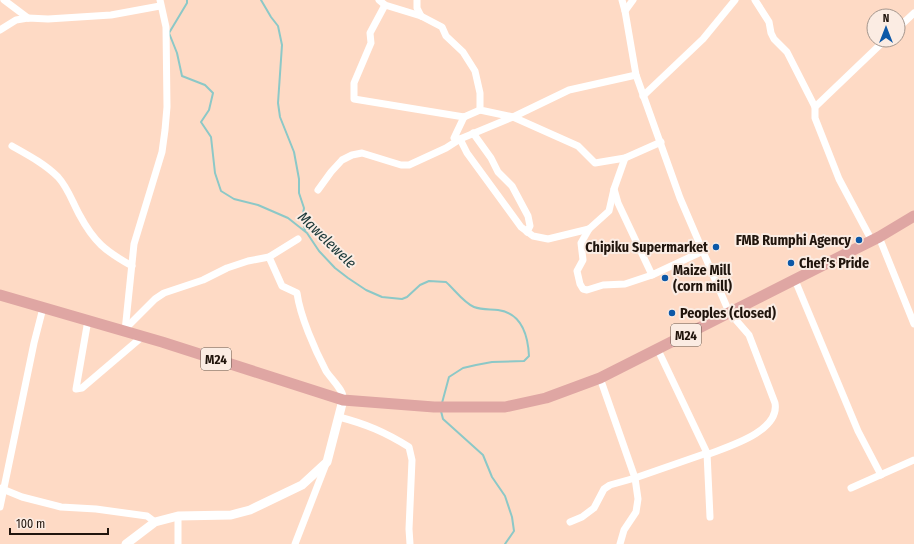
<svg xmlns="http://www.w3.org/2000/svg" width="914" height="544" viewBox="0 0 914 544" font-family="'Fira Sans Condensed',sans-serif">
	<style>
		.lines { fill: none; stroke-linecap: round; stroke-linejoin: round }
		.stream { stroke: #8cc8c7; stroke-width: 2 }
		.minor { stroke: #fff; stroke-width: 7 }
		.tertiary { stroke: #fff; stroke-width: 9 }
		.primary { stroke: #dfa6a3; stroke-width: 11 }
		.poi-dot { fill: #0c58a7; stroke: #fbece3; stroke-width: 1.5 }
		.labels { text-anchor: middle; stroke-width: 4; stroke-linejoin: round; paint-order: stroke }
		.shield { fill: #fbece3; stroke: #62564d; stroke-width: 1 }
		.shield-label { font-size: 13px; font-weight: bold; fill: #21150d }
		.poi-label { font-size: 14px; font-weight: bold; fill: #21150d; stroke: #fbece3; text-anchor: start }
		.water-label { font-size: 15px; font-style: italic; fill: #163535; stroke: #fbece3 }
	</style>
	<rect width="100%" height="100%" fill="#fedac5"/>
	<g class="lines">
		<g class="stream">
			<path d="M187,0V3L169,33L177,53L182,76L205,85L213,93L209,110L201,122L211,137L215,173L221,191L234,199L258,205L288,218L307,233L319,251L335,268L348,278L366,290L382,297L402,299L407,297L420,285L429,281L446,282C454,289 464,303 474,307C482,310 490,309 498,310C522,313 528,336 529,356L524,361L492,362L476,365L463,368L449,377L442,403"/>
			<polyline points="261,0 271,17 278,26 282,45 278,103 280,117 294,152 299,179 299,193 304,208 302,220 305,230"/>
			<polyline points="441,411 443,419 483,455 492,477 505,496 512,517 514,531 505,544"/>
		</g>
		<g class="minor">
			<polyline points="4,0 28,18"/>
			<polyline points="379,0 385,5 421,16 442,27 446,36 463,52 475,71 480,93 480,110 513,117 578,146 595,163 625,158 661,142"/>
			<polyline points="417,0 417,8 421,16"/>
			<polyline points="622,0 625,11"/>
			<polyline points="755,0 769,22 771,33 774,39 787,52 815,107"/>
			<polyline points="385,5 370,33 371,43 354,83 354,99 464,117 480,110"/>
			<polyline points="898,28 914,13"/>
			<polyline points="0,30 16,20 28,18 48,19 111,15 160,6"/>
			<polyline points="643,96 703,39 735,0"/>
			<polyline points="464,117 454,138 460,139 467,153 521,227 533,236 548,239 589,229 609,211 614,189"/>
			<polyline points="473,133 491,158 498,172 512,186 528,216 530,226 527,232"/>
			<path d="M12,146C28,155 45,164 58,177C68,188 72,201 79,214C94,242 105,251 132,266"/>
			<polyline points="625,158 614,189 618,203 652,275 703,251"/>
			<polyline points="318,190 331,172 342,160 352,155 362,153 401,165 409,165 446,148 460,139 513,117 569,90 636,75"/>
			<polyline points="589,229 581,243 583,260 577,271 580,284 583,289 587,290 603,285 625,284 652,275"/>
			<polyline points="879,237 914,324"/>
			<polyline points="872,241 839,179 815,118 815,107 885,40"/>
			<path d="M269,257L282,286L297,293C300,316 315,350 326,371C331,379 345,391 343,400"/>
			<polyline points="795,280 858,431 881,475"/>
			<polyline points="88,320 76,389 82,388 143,336"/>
			<polyline points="126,328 155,299 164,293 203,280 227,268 248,261 269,257 298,239"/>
			<polyline points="125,331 134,244 162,152 165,130 167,107 166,27 160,0"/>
			<polyline points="658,350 707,453 710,517"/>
			<polyline points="600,378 635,478 638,499 636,512 624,530 620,544"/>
			<path d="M339,417C366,424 385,432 409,447L412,460L409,529L410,544"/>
			<polyline points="0,488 22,497 61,507 96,509 147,516 155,522"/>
			<polyline points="851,488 914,460"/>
			<polyline points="0,507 34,343 43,308"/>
			<polyline points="178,516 178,544"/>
			<path d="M570,522L582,517L594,508L604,489L610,485L635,478L707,453L709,454C730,446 780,431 775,403L749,335L729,312L680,198L636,75L625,11L633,0"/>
			<polyline points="295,544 326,464"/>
		</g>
		<polyline class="tertiary" points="126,544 155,522 178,516 231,515 250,510 302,485 327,462 343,400"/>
		<polyline class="primary" points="0,295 162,342 343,400 434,407 505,407 546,398 600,378 879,237 914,216"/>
	</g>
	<g class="poi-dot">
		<circle cx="859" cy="240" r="4"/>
		<circle cx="716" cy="247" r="4"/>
		<circle cx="791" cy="263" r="4"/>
		<circle cx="665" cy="278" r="4"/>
		<circle cx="672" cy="313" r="4"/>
	</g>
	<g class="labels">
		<g class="shield">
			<rect x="671" y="324" width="30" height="22" rx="3"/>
			<rect x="201" y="348" width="30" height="22" rx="3"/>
		</g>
		<g class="shield-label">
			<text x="686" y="340">M24</text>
			<text x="216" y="364">M24</text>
		</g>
		<g class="poi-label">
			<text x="851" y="245" text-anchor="end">FMB Rumphi Agency</text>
			<text x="708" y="252" text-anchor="end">Chipiku Supermarket</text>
			<text x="799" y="268">Chef's Pride</text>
			<text x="673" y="275">Maize Mill<tspan x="673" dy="16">(corn mill)</tspan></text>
			<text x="680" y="318">Peoples (closed)</text>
		</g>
		<g class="water-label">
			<text transform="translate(327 240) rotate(44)" y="5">Mawelewele</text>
		</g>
	</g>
	<g transform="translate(886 28)"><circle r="19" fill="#fbece3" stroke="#a4968d"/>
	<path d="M0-3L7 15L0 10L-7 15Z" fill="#0c58a7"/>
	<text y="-6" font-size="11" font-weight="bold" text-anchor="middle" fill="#21150d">N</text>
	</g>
	<path d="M10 528v6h98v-6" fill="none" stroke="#21150d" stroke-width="2"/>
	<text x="16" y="528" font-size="12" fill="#21150d" stroke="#fbece3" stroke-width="3" paint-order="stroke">100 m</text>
</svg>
